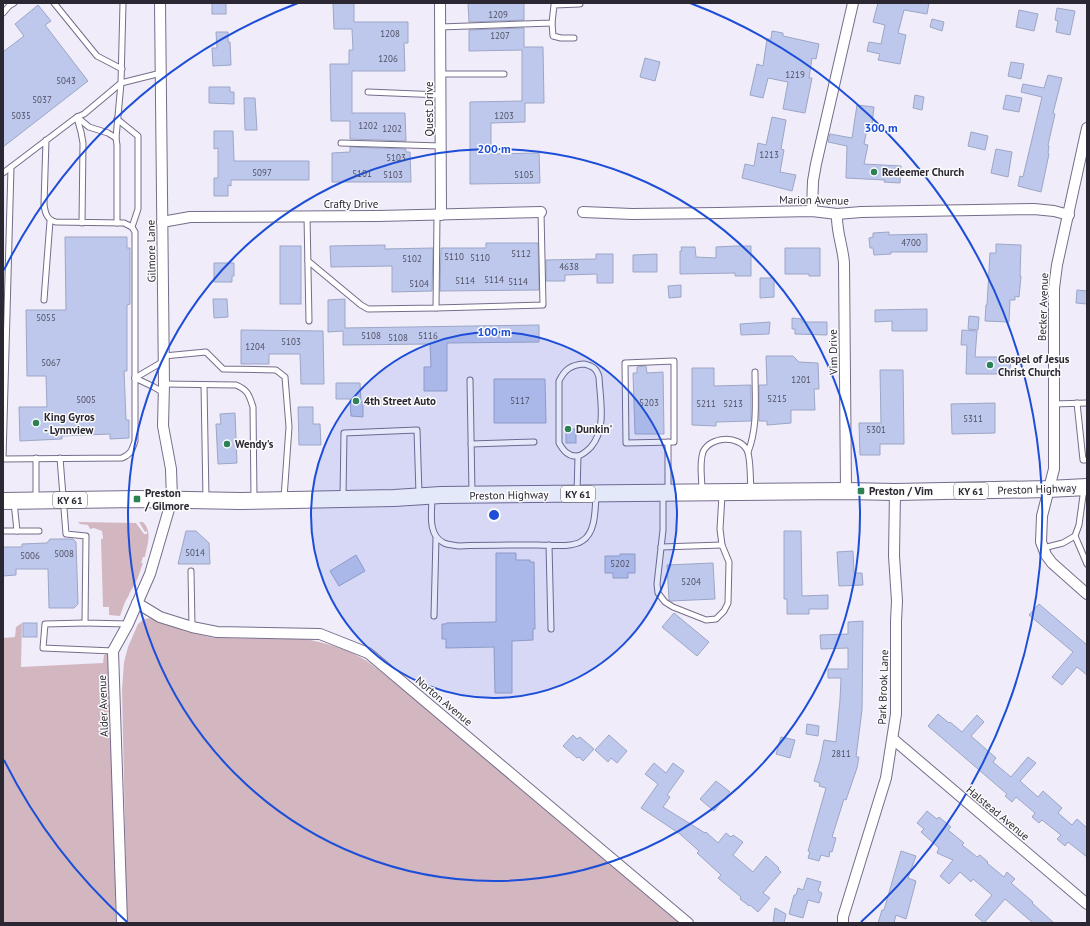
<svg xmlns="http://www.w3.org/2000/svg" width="1090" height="926" viewBox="0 0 1090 926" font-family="'PT Sans',sans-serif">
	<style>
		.green { fill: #d3b7c0 }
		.building { fill: #bdc8ec; stroke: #9ca6c5 }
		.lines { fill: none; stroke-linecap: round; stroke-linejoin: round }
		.service-casing { stroke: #766d8a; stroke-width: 7 }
		.minor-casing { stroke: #766d8a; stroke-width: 12 }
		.primary-casing { stroke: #766d8a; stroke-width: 18 }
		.service { stroke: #fff; stroke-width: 5 }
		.minor { stroke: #fff; stroke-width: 10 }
		.primary { stroke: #fff; stroke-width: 16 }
		.ring { fill: none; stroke: #1d4ed8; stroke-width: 2 }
		.poi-dot { fill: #2c8255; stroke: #fcfcfc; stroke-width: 1.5 }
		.labels { text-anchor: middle; stroke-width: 3; stroke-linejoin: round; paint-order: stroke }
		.number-label { font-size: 9px; fill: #504f61 }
		.shield { fill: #fcfcfc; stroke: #6a676f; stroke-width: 1 }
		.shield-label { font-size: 10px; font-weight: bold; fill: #2b2733 }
		.street-label { font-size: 11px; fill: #2b2733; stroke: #fcfcfc }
		.poi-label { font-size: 11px; font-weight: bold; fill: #2b2733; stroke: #fcfcfc; text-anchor: start }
		.centre { fill: #1d4ed8; stroke: #fcfcfc; stroke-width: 2 }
		.ring-label { font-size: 12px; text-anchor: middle; font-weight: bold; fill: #1d4ed8; stroke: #fcfcfc; stroke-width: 3; stroke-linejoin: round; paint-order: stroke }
	</style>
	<rect width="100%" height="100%" fill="#f0ecfa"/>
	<g class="green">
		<path d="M78,522L136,523L144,534H147V531L145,532L139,522H143C153,532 147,545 145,557H143L141,563H143L137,580L129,594V595L125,602L120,616L109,615V607H103L101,540L103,538L102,531L94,528L90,529L88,525L80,524Z"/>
		<path d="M150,618L187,632L214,638L305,639C326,643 348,649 367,661C381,671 395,684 409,694L679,923H127L122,690L124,662L128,647L138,624L144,619Z"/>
		<polygon points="22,623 21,667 103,663 104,655 107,654 110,656 116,923 3,923 3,638 15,637 16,627"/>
	</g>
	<g class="building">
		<rect x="212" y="3" width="14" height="11"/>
		<polygon points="333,3 354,3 354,22 408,22 408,43 404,43 405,71 352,71 352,113 405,113 406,141 350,139 350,121 331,121 330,64 349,64 349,50 353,50 352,29 334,29"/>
		<polygon points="468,3 524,3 524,20 469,22"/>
		<polygon points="878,3 929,3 927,14 904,10 898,33 906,35 900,64 878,60 880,54 867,51 869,42 881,44 885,25 873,22"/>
		<polygon points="38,5 51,21 45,25 88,81 3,147 3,52 24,36 15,24"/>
		<polygon points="1057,8 1075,11 1070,35 1056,32 1058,21 1055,20"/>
		<polygon points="1019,10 1038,14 1034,31 1016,27"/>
		<polygon points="932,19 944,22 942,31 930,27"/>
		<polygon points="524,28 524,47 543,47 544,103 525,103 525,122 491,123 491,154 539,153 540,183 470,184 470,102 522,101 522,50 469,51 469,30"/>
		<polygon points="772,31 783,33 783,36 819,44 816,59 812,58 809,78 812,78 805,113 783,109 788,82 768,78 763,98 750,95 757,64 763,66 767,39 771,39"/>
		<polygon points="216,32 228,32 228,42 230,42 231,65 213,66 212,48 217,48"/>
		<polygon points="645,58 660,62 655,81 640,77"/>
		<polygon points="1011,62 1024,64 1021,79 1008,76"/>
		<polygon points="1048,75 1062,78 1053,113 1055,114 1048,145 1049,146 1048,153 1049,154 1041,192 1018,186 1020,176 1023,177 1042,97 1021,92 1023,84 1044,88"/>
		<polygon points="209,87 230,87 230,92 234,92 234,104 209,103"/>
		<polygon points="915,95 924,97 922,110 913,108"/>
		<polygon points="1006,95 1022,98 1019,112 1003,109"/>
		<polygon points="244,98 255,98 257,130 245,130"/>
		<polygon points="857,105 874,107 872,125 868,124 864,144 868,145 864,164 901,166 900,183 884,182 885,180 846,178 847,146 828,142 830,134 852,138"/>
		<polygon points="772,117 786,120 781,149 784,150 780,172 796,175 792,191 742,178 745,164 754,166 758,143 766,145"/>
		<polygon points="214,131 233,131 234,161 309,161 309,180 231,180 231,186 228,185 228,196 214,196 214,178 218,178 218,148 214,149"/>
		<polygon points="971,132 988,136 985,150 968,146"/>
		<polygon points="350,147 406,149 406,152 410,152 411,182 332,182 332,153 350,152"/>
		<polygon points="996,149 1012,152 1008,177 991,173"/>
		<polygon points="889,232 889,235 927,234 927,252 891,252 891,254 874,255 873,248 870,248 869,238 873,237 873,233"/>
		<polygon points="65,237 127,237 127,248 130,248 130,304 127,305 127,371 124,371 126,420 129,420 129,438 110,439 110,434 62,436 62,439 20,441 19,407 47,407 46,376 27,376 26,310 66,310"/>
		<polygon points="486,243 538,243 539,290 440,291 441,248 486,248"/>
		<polygon points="996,244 1021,245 1020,276 1021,276 1019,297 1015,296 1015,300 1010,300 1009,322 985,321 986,305 987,305 990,253 996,253"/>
		<polygon points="385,245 385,249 433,248 432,291 392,292 392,266 331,267 330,246"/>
		<rect x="280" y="246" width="21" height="58"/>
		<polygon points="736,246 751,246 751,276 735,276 735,273 680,274 680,251 682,251 681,247 695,247 696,257 716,258 716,247"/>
		<polygon points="785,248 820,248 820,276 809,276 809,274 785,274"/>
		<polygon points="596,254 613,254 613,283 597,283 597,274 565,275 565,281 546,281 546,260 596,259"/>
		<polygon points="657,254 657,272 633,272 633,255"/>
		<polygon points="214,263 234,263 234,276 232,276 232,282 214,282"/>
		<polygon points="760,278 774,278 774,297 760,298"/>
		<polygon points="681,285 681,297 669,298 668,286"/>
		<polygon points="1077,290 1087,291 1087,304 1076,303"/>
		<polygon points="213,299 227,299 228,317 214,318"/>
		<polygon points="345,299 345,328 539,325 539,342 447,343 447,391 424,391 424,367 431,367 430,344 343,345 343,331 328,332 328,300"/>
		<polygon points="927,309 927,331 892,331 892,321 875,322 875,310"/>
		<polygon points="969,316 979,317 978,330 968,329"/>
		<polygon points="792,318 802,319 802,322 827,322 827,335 795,334 795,329 792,329"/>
		<polygon points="770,322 769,334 741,335 740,324"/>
		<polygon points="241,330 323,331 324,384 301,384 300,354 269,354 269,364 241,364"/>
		<polygon points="962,330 977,331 975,357 1007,357 1007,360 1011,360 1010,370 1006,371 1006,374 966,374 967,345 961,345"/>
		<polygon points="766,356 793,356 799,362 818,363 819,389 814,389 815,410 791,410 791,423 767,425 767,421 759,421 759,385 767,385"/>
		<polygon points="644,366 646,366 647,373 663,372 664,434 635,434 633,373 637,373 637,367"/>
		<polygon points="692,368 714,368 714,386 751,385 751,421 716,422 716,426 692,425"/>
		<polygon points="880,370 903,370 904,444 880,444 880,455 860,455 859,423 881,423"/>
		<polygon points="494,379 545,379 546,423 494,423"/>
		<polygon points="336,383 360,383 361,402 363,402 363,417 351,416 350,399 336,399"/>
		<polygon points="995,403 995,433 952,434 951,404"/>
		<polygon points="298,407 313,407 313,424 320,424 321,445 299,445"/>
		<polygon points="235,413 237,463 218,464 216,424 221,424 220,414"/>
		<rect x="566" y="429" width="10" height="14"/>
		<polygon points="186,531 196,531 209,543 210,564 178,564"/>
		<polygon points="784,531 801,531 802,596 828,595 828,609 809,609 809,614 787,614 787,599 784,599"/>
		<polygon points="50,539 73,539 76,542 78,604 74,608 49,608 48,569 16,569 16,575 3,576 3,547 22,547 22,544 47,543"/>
		<polygon points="853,551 854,573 862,573 863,585 839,586 837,552"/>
		<polygon points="496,553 516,553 516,560 530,560 530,562 534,562 535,629 533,629 533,640 512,641 512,693 495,693 494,647 446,648 446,639 442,639 442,624 446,624 446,623 496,622"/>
		<polygon points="620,554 635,554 635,573 628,573 628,578 613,578 613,573 605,573 605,556 620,556"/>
		<polygon points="356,555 365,571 339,586 330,571"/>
		<polygon points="713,563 715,599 671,601 669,600 667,565"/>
		<polygon points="1039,604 1087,645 1087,675 1077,667 1062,685 1052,677 1073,652 1029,615"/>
		<polygon points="674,613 709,642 697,656 662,627"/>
		<polygon points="863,621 862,710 856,757 859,757 857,768 846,800 844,799 832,837 836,838 832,852 830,851 829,857 821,855 819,861 808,858 810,852 808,851 826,788 819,786 820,783 814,781 820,761 824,740 836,742 840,700 841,678 828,678 828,669 848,669 848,648 821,649 820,635 848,634 848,622"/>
		<rect x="23" y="623" width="14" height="14"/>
		<polygon points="938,714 949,723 950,722 962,732 977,715 984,722 971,736 996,758 993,762 1011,777 1028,757 1036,763 1020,781 1038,797 1043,791 1062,808 1058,813 1072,825 1077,819 1087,828 1087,857 1068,842 1065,846 1057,839 1061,835 1042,820 1039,823 1032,817 1035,813 1016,797 1012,802 1005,796 1007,794 928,726"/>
		<polygon points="807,724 819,726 818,736 806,734"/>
		<polygon points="573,735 577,739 580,737 594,749 583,761 579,757 577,758 563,746"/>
		<polygon points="609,735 627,751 617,763 611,758 608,762 595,750"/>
		<polygon points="781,737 795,740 790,758 776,754"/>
		<polygon points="654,763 666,773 673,763 684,771 667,795 670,797 663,807 705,833 706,832 718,843 726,833 731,837 733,835 743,842 733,855 753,872 766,856 779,868 778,869 781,872 763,893 770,898 758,912 750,905 749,906 740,899 741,897 718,878 721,875 697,853 699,851 680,834 641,808 658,784 645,774"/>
		<polygon points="716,781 730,792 714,811 700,799"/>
		<polygon points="927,811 937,819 939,817 951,827 948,830 964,843 962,845 977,857 980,855 988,862 987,863 1004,877 1007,872 1015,879 1011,883 1033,902 1032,903 1054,923 1033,923 1005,899 984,923 975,915 992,895 973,879 971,882 960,872 949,884 940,876 953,860 937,853 939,848 921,832 924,829 917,823"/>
		<polygon points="901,851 916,856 908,878 916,881 906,919 896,915 894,923 878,923 882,910 884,910"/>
		<polygon points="807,878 821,882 818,891 822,893 819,903 808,900 803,918 789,914 794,895 796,895 798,888 803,890"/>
		<polygon points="775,908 786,914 784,923 773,923"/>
	</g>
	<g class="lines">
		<g class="service-casing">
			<g id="service">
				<polyline points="54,3 97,56 122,69"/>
				<polyline points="123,3 121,83 161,73"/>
				<polyline points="3,13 9,6 14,3"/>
				<polyline points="552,23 553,36 561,38 574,38"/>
				<polyline points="440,27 552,23 554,5 580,4"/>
				<polyline points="441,74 504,74"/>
				<polyline points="368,92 441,95"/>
				<polyline points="77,117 89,127 108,133 116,138 117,145 117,223"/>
				<polyline points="77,118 81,132 83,143 82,223"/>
				<polyline points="117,119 138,136 138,209 132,227"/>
				<polyline points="116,138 121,83"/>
				<path d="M46,140L44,204C45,213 47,220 56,222L124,223L132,227L135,232V441C132,450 131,454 122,458L3,459L11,167L77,117L84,114L121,83"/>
				<polyline points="341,143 441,146"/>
				<polyline points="3,173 11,167"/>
				<polyline points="307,216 309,321"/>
				<polyline points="308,261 361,305 368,309 436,308 437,215"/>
				<polyline points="44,300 50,221"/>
				<polyline points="436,308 543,305 541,212"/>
				<polyline points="164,356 206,352 223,369 276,370 285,377 289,427 284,498"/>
				<polygon points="674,361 674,442 626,443 625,363"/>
				<path d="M584,364C593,366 597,369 599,377C600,400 607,428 591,447C588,450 582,455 578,456C568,457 563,450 559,443V381C565,369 571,365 584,364Z"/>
				<polyline points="135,378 164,361"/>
				<polyline points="135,378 154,387 164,393"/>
				<polyline points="470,380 472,493"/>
				<path d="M164,384L236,385C248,390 249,395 253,407L254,499"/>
				<polyline points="204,385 206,499"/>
				<polyline points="1077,403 1083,460 1087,460"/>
				<polyline points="1054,404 1087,403"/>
				<polyline points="668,442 668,490"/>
				<polyline points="471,444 534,442"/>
				<path d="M748,452C758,427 755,399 755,372"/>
				<polyline points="60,458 66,534 86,536 85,623 128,624"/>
				<path d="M702,490C702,478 699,464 703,452C710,436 739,435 747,450C751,458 750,481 751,491"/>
				<polyline points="577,493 578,456"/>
				<polyline points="663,495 663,530 657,584 658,593 665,602 673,607 706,620 716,619 724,611 728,603 729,562 722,545 720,529 722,495"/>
				<polyline points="343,496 344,433 417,430 419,494"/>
				<path d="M432,497C432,512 427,535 444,543C448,545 454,545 459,546C485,545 511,545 537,545C549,545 572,548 582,541C596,533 595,509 596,495"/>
				<polyline points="36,499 36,458"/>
				<polyline points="14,502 17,531"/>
				<polyline points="3,531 39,531"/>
				<polyline points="1075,536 1087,564"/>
				<polyline points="549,545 551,629"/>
				<polyline points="661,547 722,545"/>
				<polyline points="1043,548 1063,543 1075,536 1079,525 1084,488"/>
				<polyline points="191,571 192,627"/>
				<polyline points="434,616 436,538"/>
				<polyline points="85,623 45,624 43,648 113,651"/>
			</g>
		</g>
		<g class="minor-casing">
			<g id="minor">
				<polyline points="440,3 441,215"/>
				<polyline points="1087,128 1057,265 1054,288 1054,469 1042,516 1041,542 1046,555 1052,563 1087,594"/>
				<polyline points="812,211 813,181 816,164 853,3"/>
				<polyline points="583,212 632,214 719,213 812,211 837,214 861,212 1034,209 1054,211 1069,215"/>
				<path d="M837,214C836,231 843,247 844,263L846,491"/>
				<polyline points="162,222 190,217 378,216 541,212"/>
				<polyline points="137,603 160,617 192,627 217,632 320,634 368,653 688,923"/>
				<polyline points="893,739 1087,904"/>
				<polyline points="122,923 113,651 128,624 150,574 172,499 171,469 163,426 164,384 160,3"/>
				<polyline points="843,923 843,917 886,778 896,714 896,621 897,601 894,556 895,492"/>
			</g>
		</g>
		<g class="primary-casing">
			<polyline id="primary" points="3,501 137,499 240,501 394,498 441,495 846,491 895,492 1048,489 1087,487"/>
		</g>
		<use href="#service" class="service"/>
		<use href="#minor" class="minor"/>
		<use href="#primary" class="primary"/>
	</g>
	<circle cx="494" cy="515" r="183" fill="#1d4ed8" fill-opacity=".12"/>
	<g class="ring">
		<circle cx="494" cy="515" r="183"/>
		<circle cx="494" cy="515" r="366"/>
		<path d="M127 922A548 548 0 0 1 4 760M4 270A548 548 0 0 1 298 3M690 3A548 548 0 0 1 861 922"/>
	</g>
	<g class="poi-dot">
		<circle cx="874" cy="172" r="4"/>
		<circle cx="990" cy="365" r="4"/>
		<circle cx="356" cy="401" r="4"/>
		<circle cx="36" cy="423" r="4"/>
		<circle cx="568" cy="429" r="4"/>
		<circle cx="227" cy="444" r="4"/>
		<rect x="857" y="487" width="8" height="8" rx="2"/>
		<rect x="133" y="495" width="8" height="8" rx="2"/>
	</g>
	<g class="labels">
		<g class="number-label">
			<text x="498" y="18">1209</text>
			<text x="390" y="37">1208</text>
			<text x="500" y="39">1207</text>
			<text x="388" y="62">1206</text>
			<text x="795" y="78">1219</text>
			<text x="66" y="84">5043</text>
			<text x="42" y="103">5037</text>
			<text x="21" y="119">5035</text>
			<text x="504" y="119">1203</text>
			<text x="368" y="129">1202</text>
			<text x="392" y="132">1202</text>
			<text x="769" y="158">1213</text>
			<text x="396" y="161">5103</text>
			<text x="262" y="176">5097</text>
			<text x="362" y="177">5101</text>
			<text x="393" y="178">5103</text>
			<text x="524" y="178">5105</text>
			<text x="911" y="246">4700</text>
			<text x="521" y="257">5112</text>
			<text x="454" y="260">5110</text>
			<text x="480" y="261">5110</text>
			<text x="412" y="262">5102</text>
			<text x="569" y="270">4638</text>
			<text x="494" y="283">5114</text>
			<text x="465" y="284">5114</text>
			<text x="518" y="285">5114</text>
			<text x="419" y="287">5104</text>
			<text x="46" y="321">5055</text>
			<text x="371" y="339">5108</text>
			<text x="428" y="339">5116</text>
			<text x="398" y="341">5108</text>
			<text x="291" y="345">5103</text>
			<text x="255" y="350">1204</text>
			<text x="51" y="366">5067</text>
			<text x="801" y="383">1201</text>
			<text x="777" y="402">5215</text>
			<text x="86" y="403">5005</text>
			<text x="520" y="404">5117</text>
			<text x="649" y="406">5203</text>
			<text x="706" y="407">5211</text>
			<text x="733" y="407">5213</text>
			<text x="973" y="422">5311</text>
			<text x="876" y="433">5301</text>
			<text x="195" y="556">5014</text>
			<text x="64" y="557">5008</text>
			<text x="30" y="559">5006</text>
			<text x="620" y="567">5202</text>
			<text x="691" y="585">5204</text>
			<text x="841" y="757">2811</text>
		</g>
		<g class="shield">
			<rect x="954" y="483" width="34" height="16" rx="3"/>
			<rect x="561" y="486" width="34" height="16" rx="3"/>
			<rect x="53" y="492" width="34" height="16" rx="3"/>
		</g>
		<g class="shield-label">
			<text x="971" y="495">KY 61</text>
			<text x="578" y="498">KY 61</text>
			<text x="70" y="504">KY 61</text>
		</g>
		<g class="street-label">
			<text transform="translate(429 109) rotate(-90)" y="4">Quest Drive</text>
			<text transform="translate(814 200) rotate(1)" y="4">Marion Avenue</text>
			<text x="351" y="208">Crafty Drive</text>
			<text transform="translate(151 251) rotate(-91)" y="4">Gilmore Lane</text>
			<text transform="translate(1043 307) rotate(-88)" y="4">Becker Avenue</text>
			<text transform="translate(833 352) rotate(-91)" y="4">Vim Drive</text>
			<text transform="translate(1037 489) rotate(-2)" y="4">Preston Highway</text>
			<text transform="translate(509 495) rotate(-1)" y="4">Preston Highway</text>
			<text transform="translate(883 687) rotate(-88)" y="4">Park Brook Lane</text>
			<text transform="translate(444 701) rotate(40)" y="4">Norton Avenue</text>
			<text transform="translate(103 706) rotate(-92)" y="4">Alder Avenue</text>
			<text transform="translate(998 813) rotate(40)" y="4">Halstead Avenue</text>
		</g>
		<g class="poi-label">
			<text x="882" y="176">Redeemer Church</text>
			<text x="998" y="363">Gospel of Jesus<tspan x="998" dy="13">Christ Church</tspan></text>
			<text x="364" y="405">4th Street Auto</text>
			<text x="44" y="421">King Gyros<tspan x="44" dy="13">- Lynnview</tspan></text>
			<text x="576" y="433">Dunkin'</text>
			<text x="235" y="448">Wendy's</text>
			<text x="869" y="495">Preston / Vim</text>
			<text x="145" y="497">Preston<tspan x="145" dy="13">/ Gilmore</tspan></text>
		</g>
	</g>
	<circle cx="494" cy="515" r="6" class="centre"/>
	<g class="ring-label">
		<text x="881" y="132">300 m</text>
		<text x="494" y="153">200 m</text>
		<text x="494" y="336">100 m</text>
	</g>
	<rect width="1090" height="926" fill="none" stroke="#2b2733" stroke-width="8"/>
</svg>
